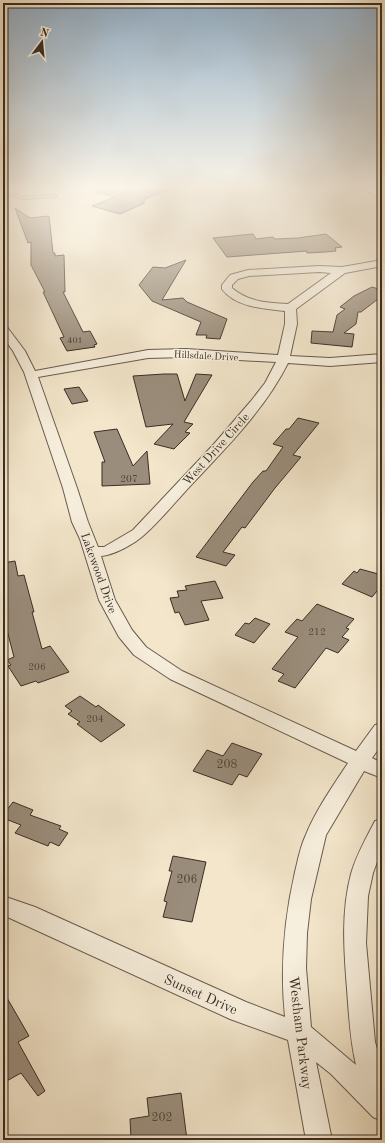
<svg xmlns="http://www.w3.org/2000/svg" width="385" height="1143" viewBox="0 0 385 1143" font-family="'Old Standard TT',serif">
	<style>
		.building { fill: #9a8d7b; stroke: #3a2d25 }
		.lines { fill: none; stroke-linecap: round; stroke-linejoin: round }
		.lane-casing { stroke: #685b4e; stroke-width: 2 }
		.street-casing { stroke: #685b4e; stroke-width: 2 }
		.lane { fill: #f7efdd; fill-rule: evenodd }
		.street { fill: #f7efdd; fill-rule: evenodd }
		.labels { text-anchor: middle; stroke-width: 3; stroke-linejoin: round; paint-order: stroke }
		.far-number-label { font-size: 9px; fill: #52453a }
		.far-street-label { font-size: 10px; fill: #3a2d25; stroke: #f7efdd }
		.number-label { font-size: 10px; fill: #52453a }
		.street-label { font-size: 12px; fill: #3a2d25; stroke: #f7efdd }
		.near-number-label { font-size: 12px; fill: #52453a }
		.near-street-label { font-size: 14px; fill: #3a2d25; stroke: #f7efdd }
	</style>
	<rect width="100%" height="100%" fill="#f3e6cb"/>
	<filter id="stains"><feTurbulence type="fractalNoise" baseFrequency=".005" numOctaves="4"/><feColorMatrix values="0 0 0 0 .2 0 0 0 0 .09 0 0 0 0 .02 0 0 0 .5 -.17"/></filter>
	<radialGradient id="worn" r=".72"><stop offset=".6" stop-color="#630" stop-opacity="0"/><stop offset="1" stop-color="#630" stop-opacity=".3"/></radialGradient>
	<g class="building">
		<polygon points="96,187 171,187 171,188 143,200 145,200 141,202 145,203 120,214 92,206 115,197 95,192"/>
		<polygon points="15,208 30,218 49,216 53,253 55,253 55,256 64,255 65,292 63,292 83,332 90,331 97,344 94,345 95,347 67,351 60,338 64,337 43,292 45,292 31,265 31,242 28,243"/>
		<polygon points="253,234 256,239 273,237 275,239 298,238 326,234 342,247 335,248 336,251 325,252 307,253 307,251 227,257 213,238"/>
		<polygon points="186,260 162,300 183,298 187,302 227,319 220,339 206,338 207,335 196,335 201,322 152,301 139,285 153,267 165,268"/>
		<polygon points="372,287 382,290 382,296 361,312 358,312 356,324 344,333 354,334 352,347 311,343 312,331 333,332 337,315 345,309 340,307 354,296"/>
		<polygon points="164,374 177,374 185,401 196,374 212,375 184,422 193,424 185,432 190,433 174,449 154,444 173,424 146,427 133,376"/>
		<polygon points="79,387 88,401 72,404 64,389"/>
		<polygon points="298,418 319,423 293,455 301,457 275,488 245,528 242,527 223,552 235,555 226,566 196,557 253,482 263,471 266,471 283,447 273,444 286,429 289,429"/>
		<polygon points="117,429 133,466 147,451 150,484 102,486 102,462 105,462 94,432"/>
		<polygon points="15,561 18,576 24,575 34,612 32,612 42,649 50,646 69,672 38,683 36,681 21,686 8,666 11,665 7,660 14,657 7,630 3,630 3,563"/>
		<polygon points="360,569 382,575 382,585 372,597 342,584 354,571 357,573"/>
		<polygon points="215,581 223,598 201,601 209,620 185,625 179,612 175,613 170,598 179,597 177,591 187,590 185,586"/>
		<polygon points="317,604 354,619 346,628 349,629 342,637 349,640 338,653 326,648 295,688 278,681 284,674 272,669 298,637 285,632 297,619 302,621"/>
		<polygon points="255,618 270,624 254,643 235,635 245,623 249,624"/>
		<polygon points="80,696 96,707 98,705 125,725 101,742 77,724 80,722 68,714 72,711 65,706"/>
		<polygon points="232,743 262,754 247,777 239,774 232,785 193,771 207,750 223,756"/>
		<polygon points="13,802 33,810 30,815 61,826 59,829 68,833 59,846 50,842 48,846 15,833 21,825 3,818 3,815"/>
		<polygon points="173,856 206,862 192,922 163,917 167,902 164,901 172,871 169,871"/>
		<polygon points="3,991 29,1036 18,1042 45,1091 38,1096 21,1073 3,1083"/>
		<polygon points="181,1093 187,1140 151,1140 150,1136 131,1138 130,1119 149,1116 147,1098"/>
	</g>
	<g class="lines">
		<g class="lane-casing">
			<polygon id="lane" points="3,191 23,197 55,195 57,196 55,197 23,199 3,193"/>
		</g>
		<g class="street-casing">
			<g id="street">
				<polygon points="364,187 374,187 382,194 382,201 379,200"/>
				<path d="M382,260V266L345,273L296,309L297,324L290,356L330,358L382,354V362L330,366L288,363C265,409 227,447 192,484C176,501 161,520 144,535C134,544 114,555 101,556L115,600L132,630L146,647L182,671L356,751L375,725L382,723V744L372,758L382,763V778L364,771L326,835L311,899L307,933L306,968L311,1027L356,1065C350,1040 349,1015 347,989C344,951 341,912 351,874C356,856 366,838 375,821L382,819V848L373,873L368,896L366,943L375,1042L382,1066V1121L373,1117L331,1074L316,1062L332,1140H306L288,1040L230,1019L3,915V896L35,907L246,1002L285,1017C280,968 284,920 295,872C298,860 300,848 305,837C315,811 333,786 348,763L170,679L134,655L119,637L99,600L80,539L72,522L63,488L24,372L13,351L3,337V326L7,327L25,351L35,371L148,350L186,349L278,355L285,324V311C264,309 235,307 222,289V285L230,275L248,270L319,266L342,267ZM319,272L331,273L288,304C268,303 248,302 232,288V285L238,279L249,276ZM186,357L276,362L265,383L251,401L214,444L133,530L104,547H98L88,522L77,488L38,377L148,358Z"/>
			</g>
		</g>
		<use href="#lane" class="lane"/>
		<use href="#street" class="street"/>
	</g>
	<linearGradient id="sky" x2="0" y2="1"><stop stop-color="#93afc6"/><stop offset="0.54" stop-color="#faf4e8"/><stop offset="1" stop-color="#faf4e8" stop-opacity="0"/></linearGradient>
	<rect width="385" height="347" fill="url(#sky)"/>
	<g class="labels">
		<g class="far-number-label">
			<text x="75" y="343">401</text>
		</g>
		<g class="far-street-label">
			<text transform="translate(206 355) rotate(3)" y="4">Hillsdale Drive</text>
		</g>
		<g class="number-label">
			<text x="129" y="482">207</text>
			<text x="317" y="635">212</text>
			<text x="37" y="670">206</text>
			<text x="95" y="722">204</text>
		</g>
		<g class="street-label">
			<text transform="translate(216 449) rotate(-48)" y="4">West Drive Circle</text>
			<text transform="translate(99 573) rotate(70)" y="4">Lakewood Drive</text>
		</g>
		<g class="near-number-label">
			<text x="227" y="768">208</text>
			<text x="187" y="883">206</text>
			<text x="162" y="1121">202</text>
		</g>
		<g class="near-street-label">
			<text transform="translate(201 994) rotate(24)" y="5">Sunset Drive</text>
			<text transform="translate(301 1033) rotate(83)" y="5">Westham Parkway</text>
		</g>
	</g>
	<rect width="385" height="1143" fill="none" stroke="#f3e6cb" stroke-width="16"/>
	<rect x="4" y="4" width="377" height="1135" fill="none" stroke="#3a2d25" stroke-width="2"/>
	<rect x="8" y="8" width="369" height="1127" fill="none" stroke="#3a2d25"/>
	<g transform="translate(42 42) rotate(16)" stroke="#f7efdd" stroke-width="3" paint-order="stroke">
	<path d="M0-3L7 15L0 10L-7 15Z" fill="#3a2d25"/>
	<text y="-6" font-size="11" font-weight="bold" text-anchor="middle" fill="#3a2d25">N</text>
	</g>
	<rect width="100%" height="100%" filter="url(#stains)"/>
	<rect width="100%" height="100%" fill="url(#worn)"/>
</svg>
